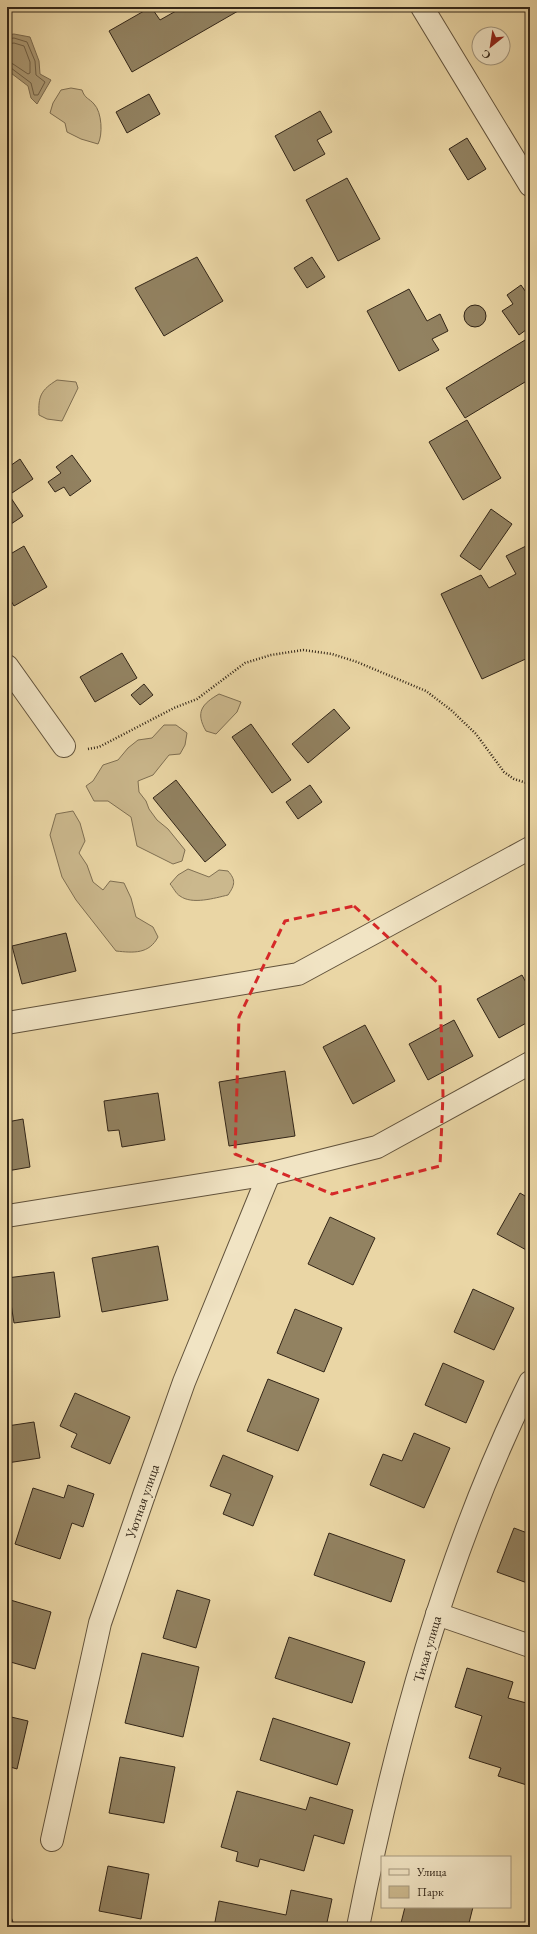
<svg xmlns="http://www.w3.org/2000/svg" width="537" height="1934" viewBox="0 0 537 1934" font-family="'EB Garamond',serif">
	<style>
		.green { fill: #cbb88d; stroke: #7f6f52 }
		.water { fill: #ac9a75; stroke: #7c6c50 }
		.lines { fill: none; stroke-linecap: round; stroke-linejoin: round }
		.shore { stroke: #706046; stroke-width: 1 }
		.building { fill: #928261; stroke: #332618 }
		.minor-casing { stroke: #61523b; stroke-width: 24 }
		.path { stroke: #332618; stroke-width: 2.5; stroke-dasharray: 1 2; stroke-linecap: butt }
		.minor { stroke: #f1e4c4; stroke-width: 22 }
		.marked { fill: none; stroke: #d62828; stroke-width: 3; stroke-dasharray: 8 5; stroke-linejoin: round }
		.labels { text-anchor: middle; stroke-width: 4; stroke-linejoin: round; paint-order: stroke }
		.street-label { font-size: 14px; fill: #332618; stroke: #f1e4c4 }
	</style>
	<rect width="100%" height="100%" fill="#ead6a5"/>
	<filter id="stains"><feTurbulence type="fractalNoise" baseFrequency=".005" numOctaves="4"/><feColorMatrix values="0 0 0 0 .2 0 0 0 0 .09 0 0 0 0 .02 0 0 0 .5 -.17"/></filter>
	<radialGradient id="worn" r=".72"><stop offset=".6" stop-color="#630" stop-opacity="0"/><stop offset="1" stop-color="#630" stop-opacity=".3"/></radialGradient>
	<g class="green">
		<path d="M71,88L82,90C85,99 89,98 94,104C102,112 103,135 98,144L81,139L67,132L65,123L50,113L53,103L61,90Z"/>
		<path d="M57,380L76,382L78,388L62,421L47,419L39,415C38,396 41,390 57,380Z"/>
		<path d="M219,694L241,702L237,712L216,734L206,731C195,712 202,704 219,694Z"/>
		<polygon points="164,725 176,725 187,733 185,745 180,754 169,755 153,775 138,781 139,792 146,801 149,809 157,820 168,829 185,850 182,861 173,864 137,846 131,817 108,801 94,801 86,786 93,781 103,765 118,760 128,748 138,740 152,738"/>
		<path d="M73,811L80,823L85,841L79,853L87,865L93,882L103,890L110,881L124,883L131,898L136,917L153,927L158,937C149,954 134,953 116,951L76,900L62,877L50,835L56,814Z"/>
		<path d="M188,869L209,877L219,870L228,871C236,880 235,885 228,895C215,898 192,905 180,896C176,894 173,887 170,884L178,875Z"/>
	</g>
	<polygon class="water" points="14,34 30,37 39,61 40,74 51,80 37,104 31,98 28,86 7,70 7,35"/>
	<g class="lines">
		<g class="shore">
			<polyline points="7,39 14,38 27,42 35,61 36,75 45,82 38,95 34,95 31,83 11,68 7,67"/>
			<polyline points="7,44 14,43 24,46 30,62 30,73 28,74 13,64 7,62"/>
		</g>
	</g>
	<g class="building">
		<polygon points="151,7 160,20 183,7 245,7 132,72 109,31"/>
		<polygon points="149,94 160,114 127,133 116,112"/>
		<polygon points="320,111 332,132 317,140 325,154 294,171 275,136"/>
		<polygon points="467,138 486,169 468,180 449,149"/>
		<polygon points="347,178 380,239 338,261 306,200"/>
		<polygon points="197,257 223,301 164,336 135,288"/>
		<polygon points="312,257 325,277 307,288 294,268"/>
		<polygon points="521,285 530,298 530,327 519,335 502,311 513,304 507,295"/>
		<polygon points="409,289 427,321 440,314 448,331 432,339 439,350 399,371 367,311"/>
		<circle cx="475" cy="316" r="11"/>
		<polygon points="530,337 530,379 465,418 446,388"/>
		<polygon points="467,420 501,478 463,500 429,442"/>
		<polygon points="72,455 91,481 70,496 64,487 55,492 48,482 61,473 56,467"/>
		<polygon points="20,459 33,479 9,495 23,516 8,526 7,468"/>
		<polygon points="491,509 512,524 480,570 460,556"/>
		<polygon points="530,544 530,657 482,679 441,594 481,575 489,588 516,574 506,556"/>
		<polygon points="24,546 47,587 14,606 7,594 7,556"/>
		<polygon points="122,653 137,678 95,702 80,677"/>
		<polygon points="144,684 153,695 140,705 131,695"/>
		<polygon points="334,709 350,728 308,763 292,744"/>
		<polygon points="251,724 291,780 272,793 232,737"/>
		<polygon points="176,780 226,845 205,862 153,798"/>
		<polygon points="310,785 322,802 298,819 286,802"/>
		<polygon points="66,933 76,971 22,984 12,946"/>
		<polygon points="522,975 530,990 530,1021 499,1038 477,999"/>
		<polygon points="454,1020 473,1056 428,1080 409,1044"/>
		<polygon points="365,1025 395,1081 353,1104 323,1047"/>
		<polygon points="285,1071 295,1136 229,1146 219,1082"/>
		<polygon points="158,1093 165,1140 122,1147 119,1130 108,1131 104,1101"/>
		<polygon points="23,1119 30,1167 7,1171 7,1122"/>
		<polygon points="520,1193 530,1199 530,1252 497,1234"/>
		<polygon points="330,1217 375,1238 353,1285 308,1264"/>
		<polygon points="158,1246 168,1300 102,1312 92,1258"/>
		<polygon points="54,1272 60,1317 14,1323 7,1278"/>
		<polygon points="473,1289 514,1308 494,1350 454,1332"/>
		<polygon points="295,1309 342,1328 324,1372 277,1353"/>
		<polygon points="443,1363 484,1381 466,1423 425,1405"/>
		<polygon points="268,1379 319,1399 298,1451 247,1431"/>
		<polygon points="75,1393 130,1417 110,1464 71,1447 77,1434 60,1426"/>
		<polygon points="34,1422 40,1458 7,1463 7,1426"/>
		<polygon points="414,1433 450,1448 424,1508 370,1485 383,1454 402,1461"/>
		<polygon points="223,1455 273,1476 253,1526 223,1514 231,1494 210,1486"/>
		<polygon points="68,1485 94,1494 83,1527 72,1523 60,1559 15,1544 33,1488 64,1498"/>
		<polygon points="514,1528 530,1534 530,1584 497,1572"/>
		<polygon points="329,1533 405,1560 391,1602 314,1575"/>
		<polygon points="177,1590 210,1600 196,1648 163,1638"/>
		<polygon points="7,1599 51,1612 35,1669 7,1661"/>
		<polygon points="289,1637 365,1662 352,1703 275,1678"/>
		<polygon points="142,1653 199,1667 183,1737 125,1723"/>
		<polygon points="467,1668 513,1682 508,1698 530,1704 530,1786 498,1776 501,1768 469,1758 482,1716 455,1707"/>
		<polygon points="7,1716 28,1721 17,1769 7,1766"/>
		<polygon points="273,1718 350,1743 337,1785 260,1760"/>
		<polygon points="120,1757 175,1767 164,1823 109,1813"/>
		<polygon points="237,1791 306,1810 310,1797 353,1810 344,1844 314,1835 304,1871 260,1859 258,1867 236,1861 238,1852 221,1847"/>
		<polygon points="108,1866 149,1874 141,1919 99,1911"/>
		<polygon points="291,1890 332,1899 326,1927 214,1927 219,1901 286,1915"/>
		<polygon points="7,1907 15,1927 7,1927"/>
		<polygon points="405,1907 473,1907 468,1927 400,1927"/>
	</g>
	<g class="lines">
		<g class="minor-casing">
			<g id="minor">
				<polyline points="422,7 530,185"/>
				<polyline points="7,666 64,746"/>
				<polyline points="7,1023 298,974 530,848"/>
				<polyline points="7,1216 269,1174 377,1147 530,1063"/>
				<polyline points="437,1614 530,1646"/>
				<polyline points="52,1840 100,1623 144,1495 184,1382 269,1174"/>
				<path d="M358,1927C395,1740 446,1553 530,1382"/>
			</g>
		</g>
		<polyline class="path" points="88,749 99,747 174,708 197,699 245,663 271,655 303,650 332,654 357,662 426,691 451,710 476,734 504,772 514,779 530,784"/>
		<use href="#minor" class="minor"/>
	</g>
	<path class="marked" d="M354,906L440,985L443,1095L440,1166L332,1194L235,1154L239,1017L285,921Z"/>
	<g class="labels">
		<g class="street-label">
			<text transform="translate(142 1501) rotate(-71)" y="5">Уютная улица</text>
			<text transform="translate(427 1649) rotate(-74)" y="5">Тихая улица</text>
		</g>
	</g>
	<rect width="537" height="1934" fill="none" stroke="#ead6a5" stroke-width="24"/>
	<rect x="8" y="8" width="521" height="1918" fill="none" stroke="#332618" stroke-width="2"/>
	<rect x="12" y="12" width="513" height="1910" fill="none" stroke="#332618"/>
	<rect x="381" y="1856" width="130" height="52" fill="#f1e4c4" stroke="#a5987f"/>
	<rect x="389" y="1869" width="20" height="6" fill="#f1e4c4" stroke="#a5987f"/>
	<text x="417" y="1876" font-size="12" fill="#332618">Улица</text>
	<rect x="389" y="1886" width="20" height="12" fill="#cbb88d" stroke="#a5987f"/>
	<text x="417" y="1896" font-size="12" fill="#332618">Парк</text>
	<g transform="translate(491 46) rotate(210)"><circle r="19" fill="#f1e4c4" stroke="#a5987f"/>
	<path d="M0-3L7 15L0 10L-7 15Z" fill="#8f2418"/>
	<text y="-6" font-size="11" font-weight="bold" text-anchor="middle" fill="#332618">С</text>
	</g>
	<rect width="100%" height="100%" filter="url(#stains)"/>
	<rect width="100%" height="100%" fill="url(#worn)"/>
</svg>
